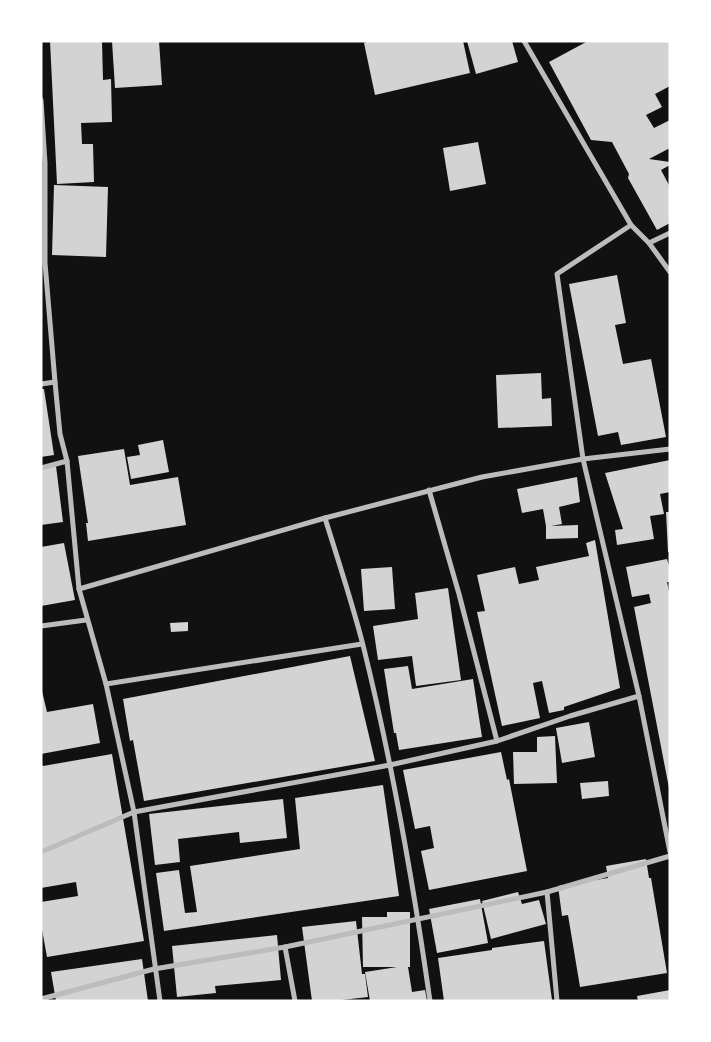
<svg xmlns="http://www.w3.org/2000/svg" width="711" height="1042" viewBox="0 0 711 1042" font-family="'DejaVu Sans',sans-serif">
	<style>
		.building { fill: #d3d3d3 }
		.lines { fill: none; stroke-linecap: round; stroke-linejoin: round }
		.minor { stroke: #bcbcbc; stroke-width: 5 }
	</style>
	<rect width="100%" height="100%" fill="#111"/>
	<g class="building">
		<polygon points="50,41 102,41 103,80 111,79 112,122 81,123 82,144 93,144 94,182 57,184"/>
		<polygon points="112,41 159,41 162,85 115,88"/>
		<polygon points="369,41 463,41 470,73 375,95 364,43"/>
		<polygon points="467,41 512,41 518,62 476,74"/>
		<polygon points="588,41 670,41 670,86 655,94 662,107 646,115 654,128 670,120 670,148 649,159 670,162 670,165 661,170 670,187 670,223 657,230 628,178 629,174 612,142 591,140 549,62"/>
		<polygon points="478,142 486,184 450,191 443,148"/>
		<polygon points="54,185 108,187 106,257 52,255"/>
		<polygon points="617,275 626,323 615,325 623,364 651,359 666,437 621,445 618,432 598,436 569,284"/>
		<polygon points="541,373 542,399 551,398 552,426 498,428 496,375"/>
		<polygon points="41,389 44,389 54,455 41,457"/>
		<polygon points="163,440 169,472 131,479 127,457 140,455 138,445"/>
		<polygon points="124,449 130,485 178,477 186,525 88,541 86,523 88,523 78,456"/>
		<polygon points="670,460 670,492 660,494 664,514 650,516 654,539 617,545 615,530 623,529 605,473"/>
		<polygon points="56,466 63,522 41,525 41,467"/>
		<polygon points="577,477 580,502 559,507 562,524 551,526 578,525 578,538 546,539 546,526 543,509 522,513 517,489"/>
		<polygon points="666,512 670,512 670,552 668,552"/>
		<polygon points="595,540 620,688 564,707 564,710 549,713 542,681 533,683 540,718 502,726 477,612 485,611 477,575 515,567 519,584 539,580 536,567 589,556 586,543"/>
		<polygon points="64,543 75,600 41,606 41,547"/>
		<polygon points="667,559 670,569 670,582 667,582 670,596 669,788 634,607 651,603 649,594 632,597 626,567"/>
		<polygon points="392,567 395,609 364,611 361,569"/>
		<polygon points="448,588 461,680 416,686 412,656 378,660 373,626 418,619 415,593"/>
		<polygon points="188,622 188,631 171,632 170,623"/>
		<polygon points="350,656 375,761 144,801 133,740 130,741 123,699"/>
		<polygon points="408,666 412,689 473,679 482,737 399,750 396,733 394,733 384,669"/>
		<polygon points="41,687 47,712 93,704 100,743 41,754"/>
		<polygon points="589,722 595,757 562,763 556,728"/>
		<polygon points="555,736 557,783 514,784 513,752 537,752 537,737"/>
		<polygon points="501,752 507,780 509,779 527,871 429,890 421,851 434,848 430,826 415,829 403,770"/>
		<polygon points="112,754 144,941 47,957 41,924 41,902 78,896 76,882 41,888 41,763 43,766"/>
		<polygon points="608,781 609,796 582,799 580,783"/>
		<polygon points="383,785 399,896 164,931 156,873 179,870 185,913 197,912 190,866 300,849 295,798"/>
		<polygon points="283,799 287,838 240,843 239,832 178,839 180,862 155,865 149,814"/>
		<polygon points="646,859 649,878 651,878 667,973 580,987 568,915 562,916 558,886 608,878 606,866"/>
		<polygon points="518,892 522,904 539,900 546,924 491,939 482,901"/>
		<polygon points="480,899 488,943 437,953 429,909"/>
		<polygon points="387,912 410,912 410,967 408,967 412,992 425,990 427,1001 370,1001 365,972 397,967 363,967 362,917 387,917"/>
		<polygon points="356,921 362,974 365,974 368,997 333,1001 312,1001 302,927"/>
		<polygon points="277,935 281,980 215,986 216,993 177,997 172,946"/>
		<polygon points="544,941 552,1000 444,1001 438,958 492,950 492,948"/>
		<polygon points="142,959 148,1001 56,1001 51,972"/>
		<polygon points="670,990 670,1001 638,1001 637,996"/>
	</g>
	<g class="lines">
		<g class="minor">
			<polyline points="524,41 631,225 649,243 670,272"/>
			<polyline points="41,100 45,163 45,263 55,382 60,434 67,461 79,589 106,684 134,812 160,1001"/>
			<polyline points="631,225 557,274 583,459 639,696 670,852"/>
			<polyline points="649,243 670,233"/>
			<polyline points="41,384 55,382"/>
			<polyline points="41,468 67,461"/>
			<polyline points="429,490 459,594 497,741"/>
			<path d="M325,518C338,560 352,602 363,645C392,762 413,881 430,1001"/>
			<polyline points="79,589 325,518 482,477 583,459 670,449"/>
			<polyline points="41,626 86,620"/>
			<polyline points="106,684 362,644"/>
			<polyline points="41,852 134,812 390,765 497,741 570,716 639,696"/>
			<polyline points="547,892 557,1001"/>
			<polyline points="285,947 295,1001"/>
			<polyline points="41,999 154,969 285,947 547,892 670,856"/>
		</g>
	</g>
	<rect width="711" height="1042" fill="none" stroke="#ffffff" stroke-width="85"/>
</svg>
